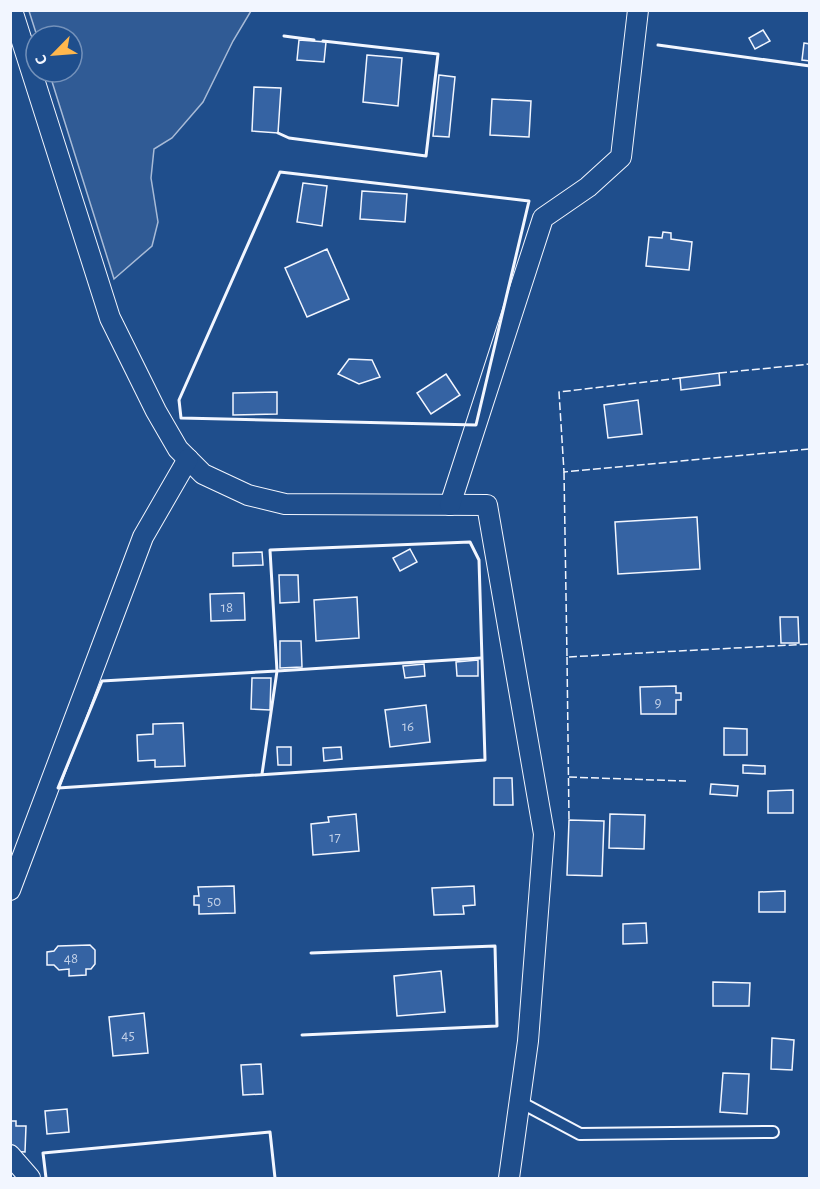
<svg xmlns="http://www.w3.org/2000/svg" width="820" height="1189" viewBox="0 0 820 1189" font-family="'Alegreya Sans',sans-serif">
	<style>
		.built { fill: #305b95; stroke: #a8bbd7; stroke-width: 1.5 }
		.building { fill: #3563a3; stroke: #f2f6ff; stroke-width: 1.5 }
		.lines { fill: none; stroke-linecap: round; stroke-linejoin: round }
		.service-casing { stroke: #f2f6ff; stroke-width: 14 }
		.minor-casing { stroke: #f2f6ff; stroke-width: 22 }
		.service { stroke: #1f4e8c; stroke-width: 10 }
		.minor { stroke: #1f4e8c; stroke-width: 20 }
		.fence { stroke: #f2f6ff; stroke-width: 1.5; stroke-dasharray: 8 3; stroke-linecap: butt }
		.wall { stroke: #f2f6ff; stroke-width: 3 }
		.labels { text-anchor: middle; stroke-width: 4.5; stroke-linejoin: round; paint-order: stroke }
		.number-label { font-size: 15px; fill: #c3d1e8 }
	</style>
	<rect width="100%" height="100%" fill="#1f4e8c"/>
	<polygon class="built" points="29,11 251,11 233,41 203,102 172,138 154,149 151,178 158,222 152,246 114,279 49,72 72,72 72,36 37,36"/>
	<g class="building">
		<polygon points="763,30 770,41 755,49 749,38"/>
		<polygon points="299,40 326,42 324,62 297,60"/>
		<polygon points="804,43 810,44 810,61 802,60"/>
		<polygon points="367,55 402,58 398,106 363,102"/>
		<polygon points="439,75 455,77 449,137 433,136"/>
		<polygon points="254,87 281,88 278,133 252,131"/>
		<polygon points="492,99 531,101 529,137 490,135"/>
		<polygon points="303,183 327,186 322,226 297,222"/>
		<polygon points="362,191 407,194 405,222 360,219"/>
		<polygon points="663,232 671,233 671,239 692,242 689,270 646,266 649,237 662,238"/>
		<polygon points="327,249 349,299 307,317 285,268"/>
		<polygon points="349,359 372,360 380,377 359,384 338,374"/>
		<polygon points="719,373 720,385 681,390 680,378"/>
		<polygon points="446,374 460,395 431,414 417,393"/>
		<polygon points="277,392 277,414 233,415 233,393"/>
		<polygon points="638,400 642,434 608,438 604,405"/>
		<polygon points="697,517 700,569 618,574 615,522"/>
		<polygon points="410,549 417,562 400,571 393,558"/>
		<polygon points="262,552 263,565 233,566 233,553"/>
		<polygon points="279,575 298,575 299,602 280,603"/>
		<polygon points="244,593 245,620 211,621 210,594"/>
		<polygon points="357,597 359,638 316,641 314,600"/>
		<polygon points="780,617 798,617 799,643 781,643"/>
		<polygon points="280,641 301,641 302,667 280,668"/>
		<polygon points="478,660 478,676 457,676 456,662"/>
		<polygon points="424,664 425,676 405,678 403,666"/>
		<polygon points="252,678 271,678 270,710 251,709"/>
		<polygon points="676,686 676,693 681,693 681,700 676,700 676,714 641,714 640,687"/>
		<polygon points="426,705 430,742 390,747 385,710"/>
		<polygon points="183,723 185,766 155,767 155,760 138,761 137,735 153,734 153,724"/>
		<polygon points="724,728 747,729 747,755 724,755"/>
		<polygon points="277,747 291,747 291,765 278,765"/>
		<polygon points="341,747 342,759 324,761 323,748"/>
		<polygon points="743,765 765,766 765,774 743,773"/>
		<polygon points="494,778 512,778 513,805 494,805"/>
		<polygon points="711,784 738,786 737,796 710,794"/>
		<polygon points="793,790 793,813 768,813 768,791"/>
		<polygon points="356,814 359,851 313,855 311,824 329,822 328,817"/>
		<polygon points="610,814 645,815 644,849 609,848"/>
		<polygon points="569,820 604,821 602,876 567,875"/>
		<polygon points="234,886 235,913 199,914 199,905 194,905 194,896 199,896 198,887"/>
		<polygon points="474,886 475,905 463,906 464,914 434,915 432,888"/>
		<polygon points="785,891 785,912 759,912 759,892"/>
		<polygon points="646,923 647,943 623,944 623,924"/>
		<polygon points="90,945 95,950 95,964 91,969 86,969 86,975 69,976 69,969 59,970 54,965 47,965 47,952 54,951 58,946"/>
		<polygon points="441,971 445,1012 397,1016 394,976"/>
		<polygon points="713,982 750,983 749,1006 713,1006"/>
		<polygon points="144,1013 148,1053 113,1056 109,1017"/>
		<polygon points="772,1038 794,1040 792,1070 771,1069"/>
		<polygon points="261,1064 263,1094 243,1095 241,1065"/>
		<polygon points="723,1073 749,1074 747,1114 720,1112"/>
		<polygon points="67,1109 69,1132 47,1134 45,1111"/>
		<polygon points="10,1121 16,1121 16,1126 26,1126 25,1152 10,1151"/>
	</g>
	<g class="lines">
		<g class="service-casing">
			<polyline id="service" points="520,1102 580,1134 773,1132"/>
		</g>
		<g class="minor-casing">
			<g id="minor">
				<polyline points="12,10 110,318 156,411 178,449 203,474 248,495 285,504 487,505 544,834 528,1041 509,1178"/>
				<polyline points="450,505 543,218 588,187 621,157 638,10"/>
				<polyline points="10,890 143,537 188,459"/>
				<polyline points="10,1155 30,1178"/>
			</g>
		</g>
		<use href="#service" class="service"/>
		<use href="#minor" class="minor"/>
		<g class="fence">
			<polyline points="719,373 810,364"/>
			<polyline points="680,378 559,392 564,472 810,449"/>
			<polyline points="564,472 567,657 810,644"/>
			<polyline points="567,657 569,820"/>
			<polyline points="569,777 686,781"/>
		</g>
		<g class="wall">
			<polyline points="284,36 314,40"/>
			<polyline points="658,45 810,66"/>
			<polyline points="278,133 289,138 426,156 438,54 323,41"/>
			<polygon points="280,172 529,201 476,425 181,418 179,400"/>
			<polygon points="470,542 479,560 485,760 58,788 102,681 277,671 270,550"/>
			<polyline points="262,774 277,671 481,658"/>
			<polyline points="302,1035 497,1026 495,946 311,953"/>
			<polyline points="46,1178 43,1153 270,1132 275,1178"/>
		</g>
	</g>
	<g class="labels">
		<g class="number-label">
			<text x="227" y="612">18</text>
			<text x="658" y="707">9</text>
			<text x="408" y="731">16</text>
			<text x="335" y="842">17</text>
			<text x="214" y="906">50</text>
			<text x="71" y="963">48</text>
			<text x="128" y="1040">45</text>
		</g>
	</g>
	<rect width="820" height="1189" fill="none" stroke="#f2f6ff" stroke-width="24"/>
	<g transform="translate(54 54) rotate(245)"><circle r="28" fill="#1f4e8c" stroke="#7391ba" stroke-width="1.5"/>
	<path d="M0-4.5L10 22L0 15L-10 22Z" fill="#ffb74d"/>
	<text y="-9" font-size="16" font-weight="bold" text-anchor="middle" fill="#f2f6ff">С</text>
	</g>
</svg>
